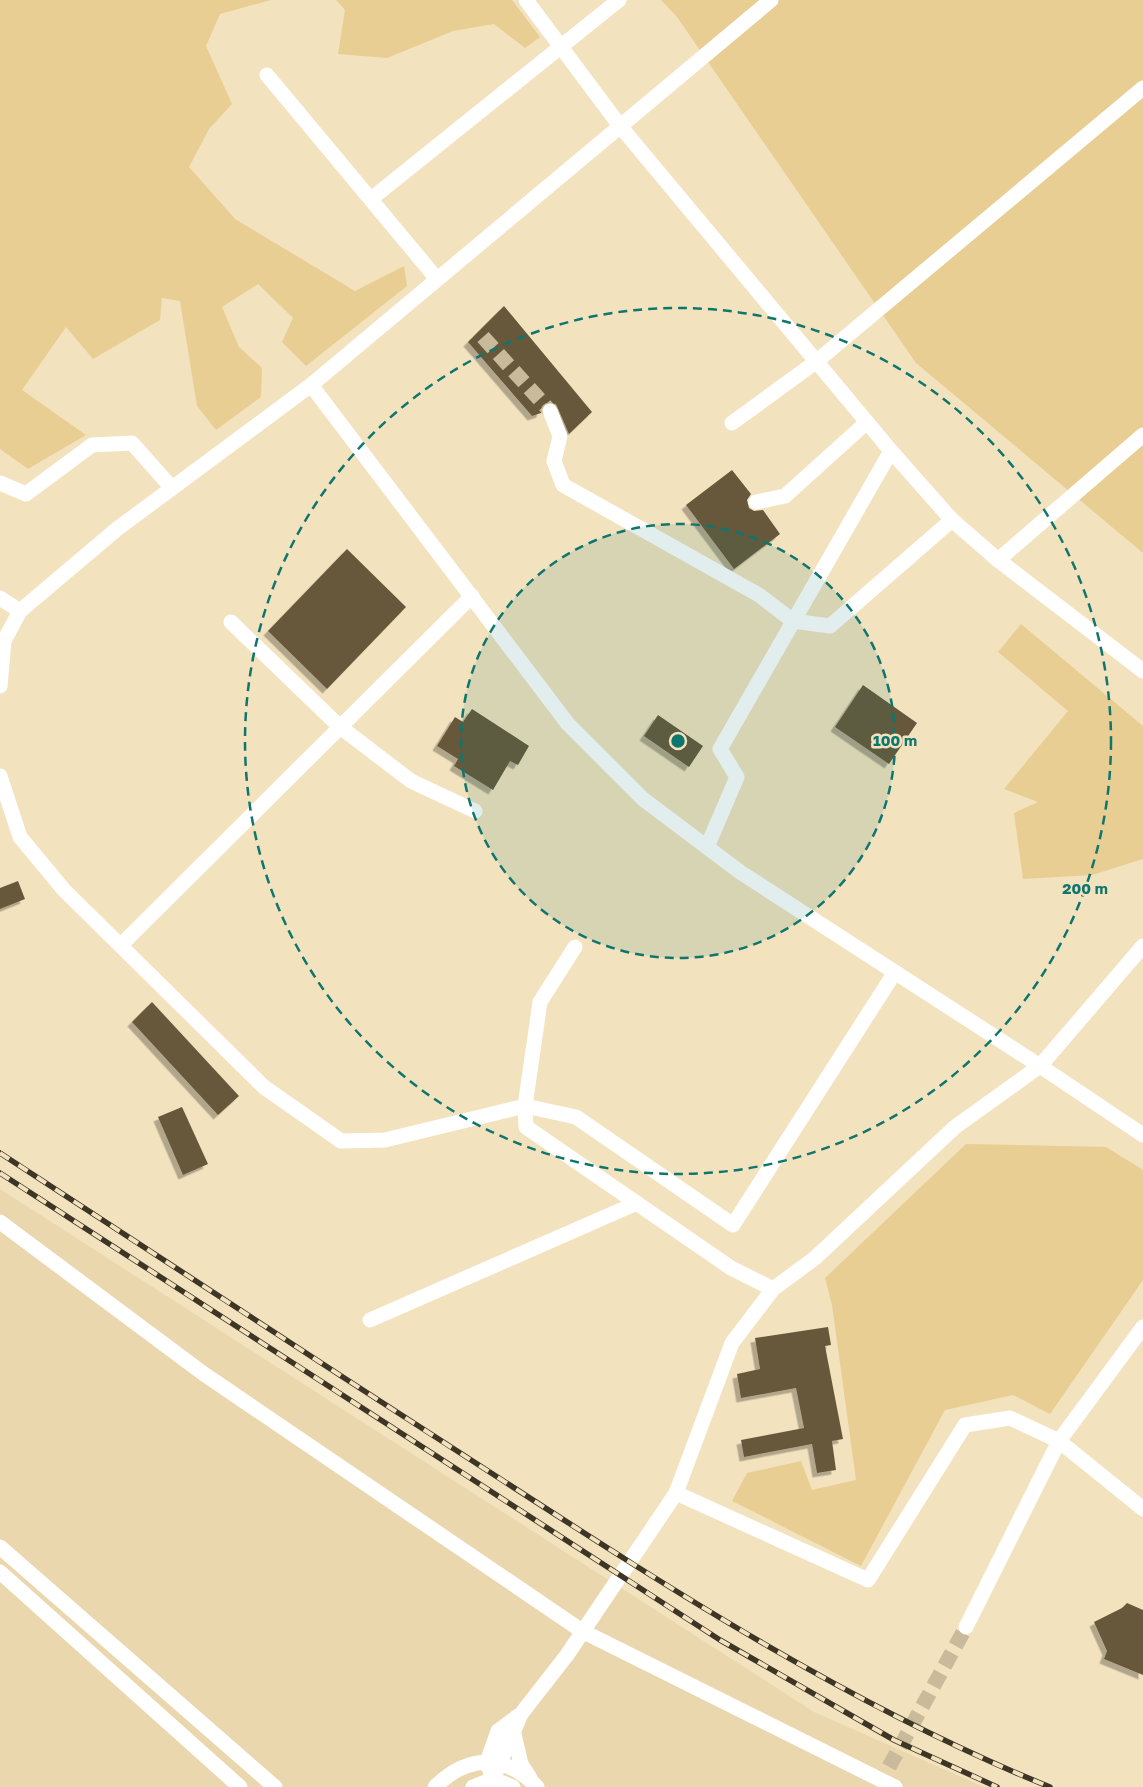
<svg xmlns="http://www.w3.org/2000/svg" width="1143" height="1787" viewBox="0 0 1143 1787" font-family="'Golos Text',sans-serif">
	<style>
		.built { fill: #ead7ad }
		.green { fill: #e8ce93 }
		.building { fill: #67593a; filter: url(#shadow) }
		.lines { fill: none; stroke-linecap: round; stroke-linejoin: round }
		.minor-tunnel { stroke: #c8ba9a; stroke-width: 15; stroke-dasharray: 15 8; stroke-linecap: butt }
		.minor { stroke: #fff; stroke-width: 15 }
		.rail-casing { stroke: #3d3525; stroke-width: 5.5 }
		.rail { stroke: #f2e2be; stroke-width: 4; stroke-dasharray: 11; stroke-linecap: butt }
		.ring { fill: none; stroke: #0f766e; stroke-width: 2.5; stroke-dasharray: 9 6 }
		.centre { fill: #0f766e; stroke: #f2e2be; stroke-width: 2.5 }
		.ring-label { font-size: 15px; text-anchor: middle; font-weight: bold; fill: #0f766e; stroke: #f2e2be; stroke-width: 5; stroke-linejoin: round; paint-order: stroke }
	</style>
	<defs>
		<filter id="shadow"><feDropShadow dx="-4.5" dy="4.5" stdDeviation="0" flood-color="#0004"/></filter>
	</defs>
	<rect width="100%" height="100%" fill="#f2e2be"/>
	<polygon class="built" points="0,1189 814,1712 984,1787 0,1787"/>
	<g class="green">
		<polygon points="0,0 271,0 220,14 206,46 232,104 209,129 189,167 235,219 355,291 404,266 407,286 306,366 282,342 293,318 258,284 222,307 239,347 262,368 261,397 216,430 197,406 180,301 162,298 160,320 93,359 66,327 22,390 86,435 28,469 0,449"/>
		<polygon points="336,0 512,0 540,37 525,48 494,24 453,31 387,58 338,54 345,10"/>
		<polygon points="661,0 1143,0 1143,553 916,363 677,17"/>
		<polygon points="1021,624 1143,726 1143,859 1092,875 1023,879 1014,813 1038,802 1004,789 1068,711 998,652"/>
		<polygon points="966,1144 1106,1147 1143,1170 1143,1280 1050,1414 1013,1395 945,1410 861,1566 732,1501 747,1473 801,1461 812,1490 856,1480 832,1305 825,1278"/>
	</g>
	<g class="building">
		<polygon points="504,306 592,412 569,434 556,404 546,403 542,406 541,413 532,416 468,342"/>
		<polygon points="732,470 751,494 747,500 749,508 754,511 763,510 780,534 734,569 686,505"/>
		<polygon points="347,549 406,607 327,689 268,631"/>
		<polygon points="863,685 917,723 889,764 835,727"/>
		<polygon points="472,709 529,746 518,765 510,761 493,790 454,766 458,759 437,746 455,717 463,722"/>
		<polygon points="658,715 703,746 689,767 644,736"/>
		<polygon points="18,881 25,899 0,909 0,888"/>
		<polygon points="152,1002 239,1096 218,1115 132,1022"/>
		<polygon points="182,1107 208,1164 183,1175 158,1117"/>
		<polygon points="828,1327 831,1345 825,1346 843,1439 832,1441 836,1470 817,1473 812,1444 744,1457 741,1440 804,1428 796,1388 741,1398 737,1374 760,1369 755,1338"/>
		<polygon points="1127,1603 1143,1610 1143,1675 1104,1659 1107,1651 1094,1622 1122,1608"/>
	</g>
	<g class="lines">
		<g class="minor-tunnel">
			<polyline points="483,337 550,411"/>
			<polyline points="878,1787 966,1627"/>
		</g>
		<g class="minor">
			<polyline points="526,0 620,126 891,451 952,520 998,560 1143,671"/>
			<polyline points="267,75 437,279"/>
			<polyline points="371,199 619,0"/>
			<polyline points="311,385 568,724 643,799 740,872 1040,1066 1143,1135"/>
			<polyline points="550,411 560,436 554,461 563,485 759,595 793,621 830,626 952,520"/>
			<polyline points="732,423 817,361 1143,88"/>
			<polyline points="0,483 26,494 92,445 132,443 172,488"/>
			<polyline points="756,502 785,496 867,422"/>
			<polyline points="998,560 1143,435"/>
			<polyline points="0,598 20,611"/>
			<polyline points="231,622 339,726 411,781 475,811"/>
			<polyline points="0,686 4,641 20,611 117,529 311,385 771,0"/>
			<polyline points="0,776 20,837 64,890 264,1087 341,1141 385,1140 525,1106 576,1117 733,1225 895,972"/>
			<polyline points="707,847 737,777 720,749 891,451"/>
			<polyline points="121,945 472,596"/>
			<polyline points="575,947 540,1002 525,1106 526,1127 731,1268 773,1289"/>
			<polyline points="0,1222 204,1374 582,1631 895,1787"/>
			<polyline points="370,1320 637,1203"/>
			<polyline points="676,1493 868,1580 965,1425 1010,1418 1059,1441 1143,1509"/>
			<polyline points="0,1547 275,1787"/>
			<polyline points="0,1572 240,1787"/>
			<polyline points="966,1627 1059,1441 1143,1327"/>
			<polyline points="513,1730 521,1764 530,1778"/>
			<polyline points="490,1771 487,1762 498,1731 518,1716"/>
			<polyline points="493,1779 521,1714 567,1655 676,1493 732,1343 773,1289 815,1258 955,1127 1040,1066 1143,946"/>
			<path d="M435,1787C467,1755 505,1753 537,1787"/>
			<polyline points="473,1787 493,1779 513,1787"/>
		</g>
		<g class="rail-casing">
			<g id="rail">
				<path d="M0,1153C167,1262 334,1372 502,1480C678,1594 855,1708 1050,1787"/>
				<polyline points="0,1173 720,1640 894,1740 997,1787"/>
			</g>
		</g>
		<use href="#rail" class="rail"/>
	</g>
	<circle cx="678" cy="741" r="217" fill="#0f766e" fill-opacity=".12"/>
	<g class="ring">
		<circle cx="678" cy="741" r="217"/>
		<circle cx="678" cy="741" r="433"/>
	</g>
	<circle cx="678" cy="741" r="8" class="centre"/>
	<g class="ring-label">
		<text x="895" y="746">100 m</text>
		<text x="1085" y="894">200 m</text>
	</g>
</svg>
